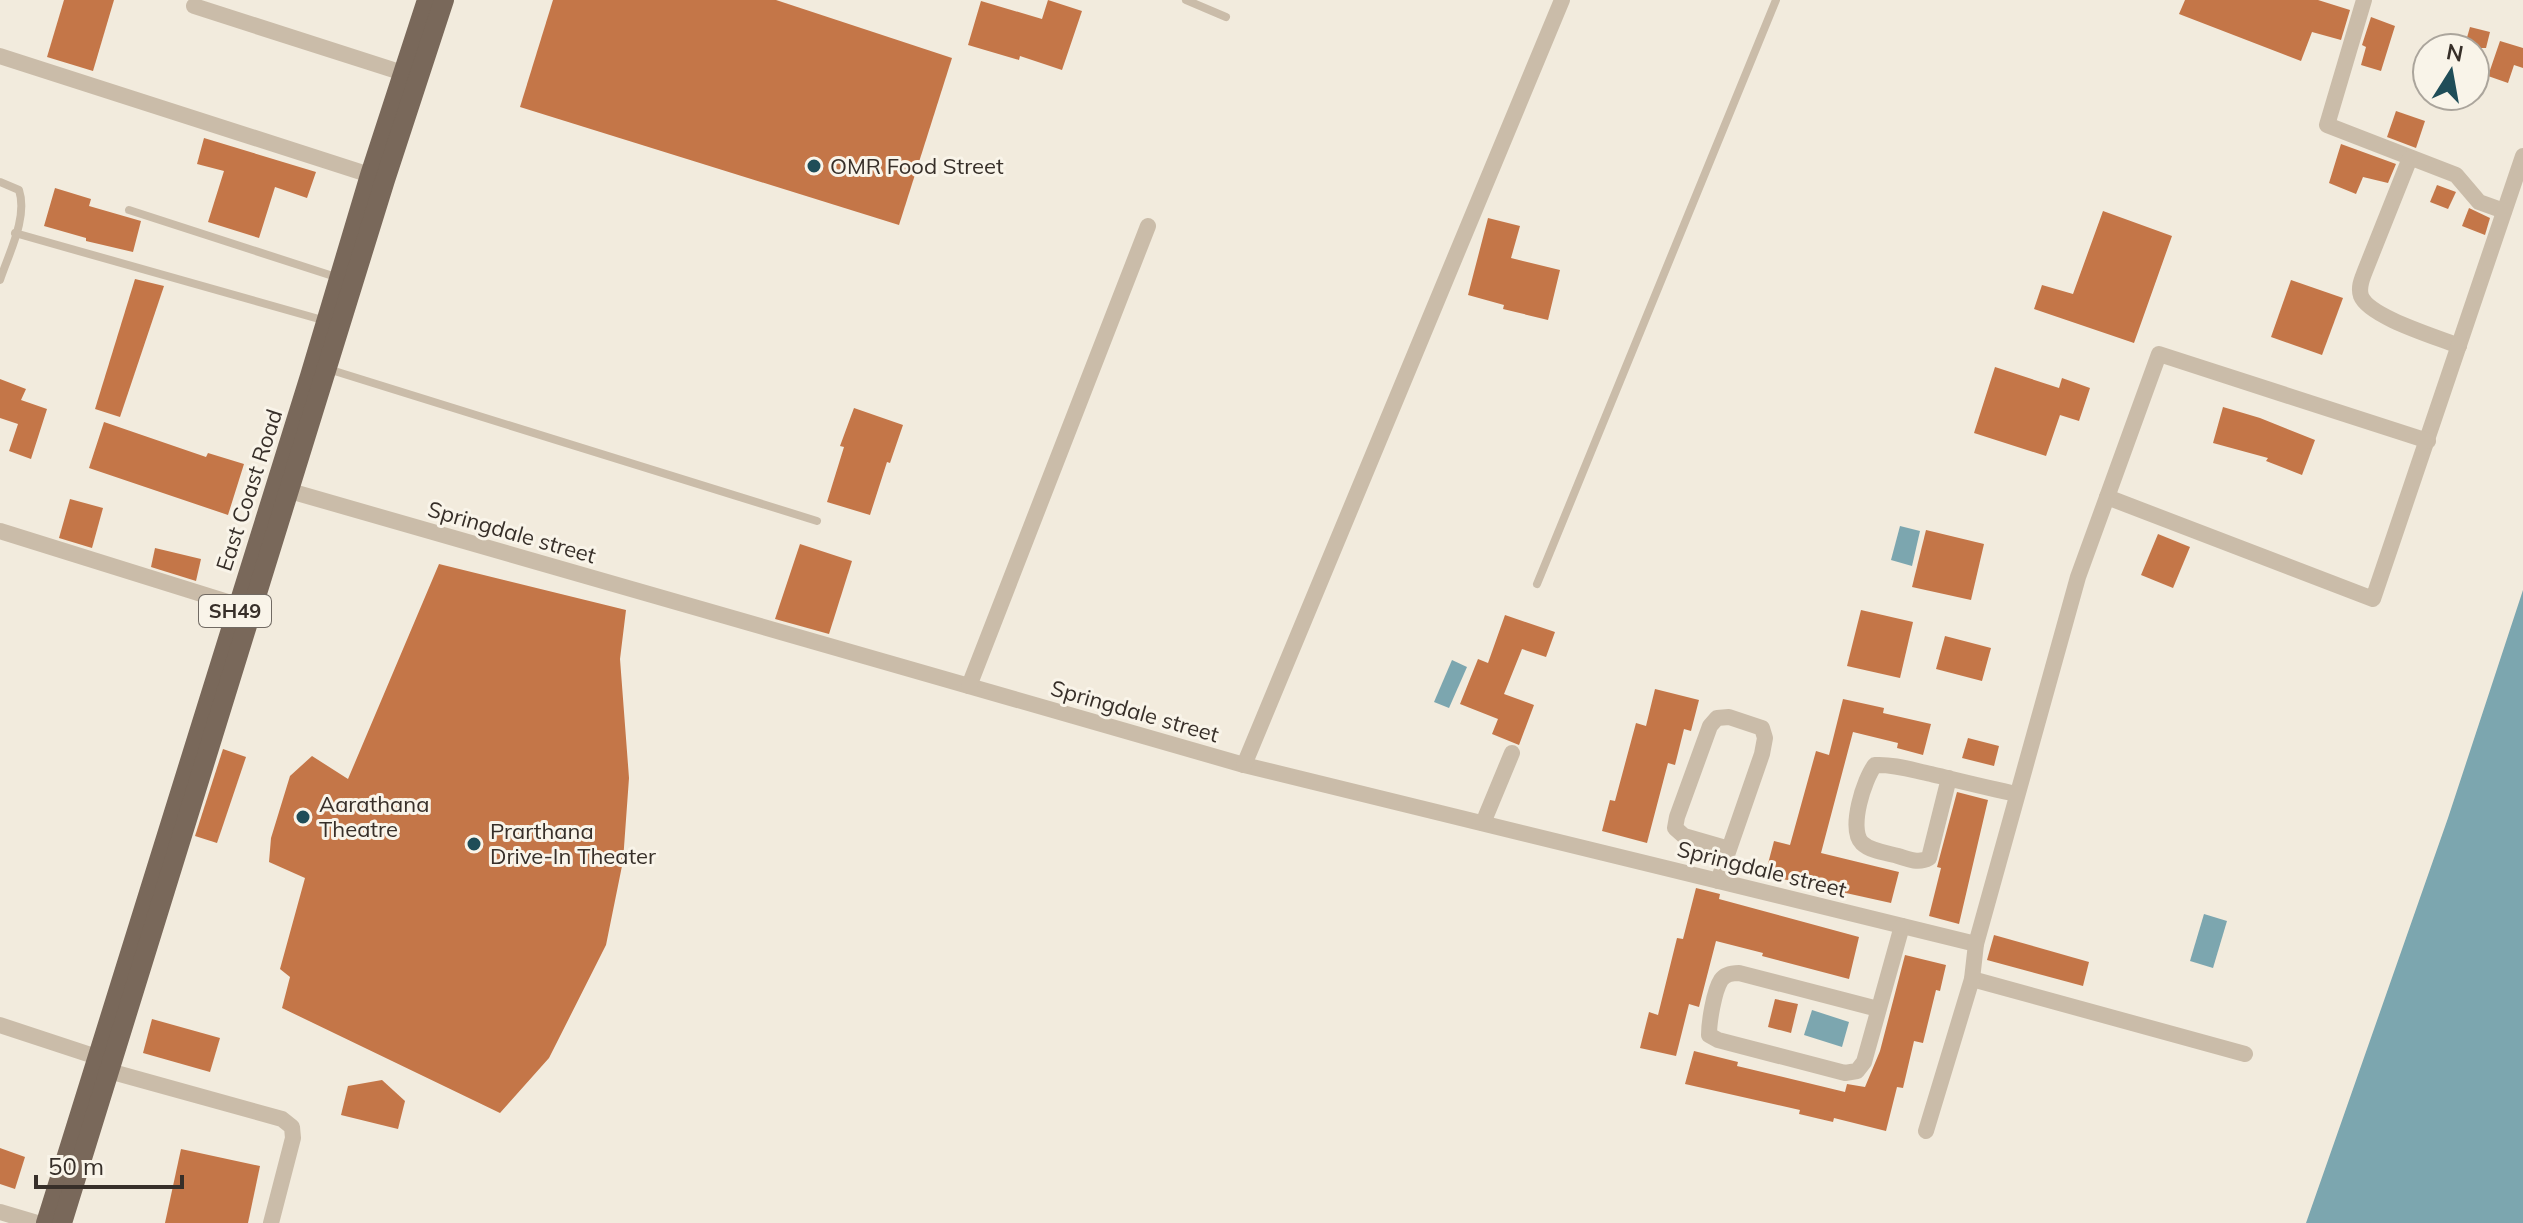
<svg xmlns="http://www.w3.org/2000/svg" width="2523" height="1223" viewBox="0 0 2523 1223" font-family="Mulish,sans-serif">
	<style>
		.water { fill: #7ca6af }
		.building { fill: #c47648 }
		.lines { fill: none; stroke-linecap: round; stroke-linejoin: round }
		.lane { stroke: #cabca9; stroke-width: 8 }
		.street { stroke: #cabca9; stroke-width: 16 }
		.primary { stroke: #79685a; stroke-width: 20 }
		.poi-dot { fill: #1f4d58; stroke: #f9f4e9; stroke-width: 3 }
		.labels { text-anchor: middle; stroke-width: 6; stroke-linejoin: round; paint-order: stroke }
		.shield { fill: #f9f4e9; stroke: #716a63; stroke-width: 2 }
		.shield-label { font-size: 20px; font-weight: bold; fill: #372f29 }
		.poi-label { font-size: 22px; fill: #372f29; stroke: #f9f4e9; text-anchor: start }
		.street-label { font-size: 22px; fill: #372f29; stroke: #f9f4e9 }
	</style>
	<rect width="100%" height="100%" fill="#f2ebdd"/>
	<g class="water">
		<polygon points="1900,526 1920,531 1912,566 1891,560"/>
		<polygon points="2523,590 2523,1223 2306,1223 2448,818"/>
		<polygon points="1452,660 1467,667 1449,708 1434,702"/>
		<polygon points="2204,914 2227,921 2213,968 2190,961"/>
		<polygon points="1812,1010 1849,1022 1842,1047 1804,1035"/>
	</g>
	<g class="building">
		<polygon points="64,0 114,0 93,71 47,57"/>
		<polygon points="553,0 776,0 952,58 899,225 520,107"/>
		<polygon points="1048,0 1082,11 1062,70 1020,56 1019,60 968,45 981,1 1042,19"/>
		<polygon points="2185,0 2318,0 2350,10 2341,40 2312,32 2301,61 2179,14"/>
		<polygon points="2371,17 2395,26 2381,71 2361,65 2366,47 2362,45"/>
		<polygon points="2470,27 2490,32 2486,48 2464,48"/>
		<polygon points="2500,41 2523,48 2523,68 2514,65 2508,83 2488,76"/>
		<polygon points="2396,111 2425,121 2416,148 2387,137"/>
		<polygon points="204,138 316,172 307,198 275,187 259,238 208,222 224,171 197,164"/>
		<polygon points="2341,144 2396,164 2388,183 2363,177 2356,194 2329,183"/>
		<polygon points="2437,185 2456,192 2448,209 2430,202"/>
		<polygon points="55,188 91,199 89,206 141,221 133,252 86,241 86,238 44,226"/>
		<polygon points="2469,208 2490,218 2485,235 2462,226"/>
		<polygon points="2103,211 2172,236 2134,343 2034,309 2042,285 2073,294"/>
		<polygon points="1488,218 1520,226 1511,258 1560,270 1548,320 1503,309 1504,305 1468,295"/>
		<polygon points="135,279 164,286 120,417 95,409"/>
		<polygon points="2291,280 2343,298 2322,355 2271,337"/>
		<polygon points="1995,367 2059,388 2062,378 2090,388 2079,421 2060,415 2046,456 1974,433"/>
		<polygon points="0,379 26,389 21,400 47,409 31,459 9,451 18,424 0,418"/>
		<polygon points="2223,407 2260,418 2315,440 2302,475 2266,461 2268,458 2213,443"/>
		<polygon points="854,408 903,425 890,463 887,462 870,515 827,502 844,447 840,446"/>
		<polygon points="104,422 206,457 208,453 244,464 228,515 89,468"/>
		<polygon points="70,499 103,508 92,548 59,538"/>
		<polygon points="1926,530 1984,544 1971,600 1912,587"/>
		<polygon points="2158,534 2190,547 2173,588 2141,575"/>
		<polygon points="800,544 852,561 829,634 775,619"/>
		<polygon points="155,548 201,559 196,581 151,567"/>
		<polygon points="439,564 626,610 620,659 629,778 623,861 606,945 549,1058 500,1113 282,1008 290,977 280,969 305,878 269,862 271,838 290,776 312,756 348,779"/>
		<polygon points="1861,610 1913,622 1900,678 1847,666"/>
		<polygon points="1505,615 1555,632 1546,657 1522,649 1504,694 1534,705 1519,745 1492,734 1498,719 1460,704 1478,659 1488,663"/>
		<polygon points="1945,636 1991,648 1982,681 1936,669"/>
		<polygon points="1655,689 1699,700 1691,731 1684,729 1675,765 1668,763 1647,843 1602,831 1610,800 1615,801 1636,723 1646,726"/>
		<polygon points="1843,699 1884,708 1883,713 1931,724 1923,755 1897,748 1898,743 1853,732 1821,853 1899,872 1891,903 1765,875 1774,841 1790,845 1816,751 1829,755"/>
		<polygon points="1968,738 1999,746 1994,766 1962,758"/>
		<polygon points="223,749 246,757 217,843 195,836"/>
		<polygon points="1957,792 1988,800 1959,924 1929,916 1941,868 1937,867"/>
		<polygon points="1696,888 1720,894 1719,899 1859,937 1849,979 1762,956 1763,953 1716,941 1699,1007 1689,1004 1676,1056 1640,1048 1649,1012 1658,1015 1677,938 1683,939"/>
		<polygon points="1994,935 2089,962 2083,986 1987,960"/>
		<polygon points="1905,955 1946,965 1940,991 1936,990 1923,1043 1914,1041 1903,1088 1897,1087 1886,1131 1834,1118 1833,1122 1799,1114 1800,1110 1685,1084 1694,1051 1738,1062 1737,1066 1845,1092 1847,1084 1865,1087 1880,1051"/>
		<polygon points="1775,999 1798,1004 1791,1033 1768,1027"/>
		<polygon points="152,1019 220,1038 210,1072 143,1053"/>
		<polygon points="382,1080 405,1101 398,1129 341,1115 348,1086"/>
		<polygon points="0,1148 25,1157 15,1189 0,1184"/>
		<polygon points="181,1149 260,1166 248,1223 165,1223"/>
	</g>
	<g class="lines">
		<g class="lane">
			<polyline points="1186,0 1226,17"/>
			<path d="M0,182L19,190C28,217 9,253 0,280"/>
			<polyline points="129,210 339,278"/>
			<polyline points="15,233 326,321"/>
			<polyline points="328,369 817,521"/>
			<polyline points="1537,584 1776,0"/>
		</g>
		<g class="street">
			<polyline points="2364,0 2327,125 2456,175 2479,202 2504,211"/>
			<polyline points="194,6 403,73"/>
			<polyline points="0,56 370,175"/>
			<path d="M2410,158L2365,271C2362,279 2358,287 2361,296C2369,317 2437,337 2459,346"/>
			<polyline points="290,491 1244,765 1976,944"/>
			<polyline points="2107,497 2373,599 2523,156"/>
			<polyline points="0,531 237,605"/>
			<polyline points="969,686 1148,226"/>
			<polyline points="1244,765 1562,0"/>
			<path d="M1949,778L1929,858C1918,864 1909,859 1898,856C1887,853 1870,851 1862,843C1848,829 1864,779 1875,765C1894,764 1912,770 1931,774C1960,781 1988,788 2017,794"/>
			<polyline points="1483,823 1512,753"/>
			<polyline points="1718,881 1762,754 1765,738 1762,728 1729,717 1717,718 1710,726 1677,817 1675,828 1684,836 1729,849"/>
			<polyline points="1972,979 2245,1054"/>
			<path d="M1878,1009L1739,973C1732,973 1725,974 1721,980C1714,991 1709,1022 1709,1035L1718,1040L1845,1073L1857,1071L1864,1062L1902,926"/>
			<polyline points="0,1025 106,1060"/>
			<polyline points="109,1071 282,1119 292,1127 293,1138 271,1223"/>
			<polyline points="1926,1131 1972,979 1976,944 2078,577 2159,354 2428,441"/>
			<polyline points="0,1212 37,1223"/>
		</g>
		<g class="primary">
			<polyline points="46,1223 310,376 370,175 427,0"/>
			<polyline points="62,1223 385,180 444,0"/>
		</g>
	</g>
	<g class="poi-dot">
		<circle cx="814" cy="166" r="8"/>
		<circle cx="303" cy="817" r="8"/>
		<circle cx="474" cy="844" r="8"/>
	</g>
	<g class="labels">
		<rect class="shield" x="199" y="595" width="72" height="32" rx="6"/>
		<g class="shield-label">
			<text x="235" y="618">SH49</text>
		</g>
		<g class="poi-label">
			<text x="830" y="174">OMR Food Street</text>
			<text x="319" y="812">Aarathana<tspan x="319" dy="25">Theatre</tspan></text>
			<text x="490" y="839">Prarthana<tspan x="490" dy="25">Drive-In Theater</tspan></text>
		</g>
		<g class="street-label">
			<text transform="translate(249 490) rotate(-72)" y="8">East Coast Road</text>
			<text transform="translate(512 532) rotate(16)" y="8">Springdale street</text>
			<text transform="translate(1135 711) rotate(16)" y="8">Springdale street</text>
			<text transform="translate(1762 869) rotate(14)" y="8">Springdale street</text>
		</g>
	</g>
	<g transform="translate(2451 72) rotate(11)"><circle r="38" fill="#f9f4e9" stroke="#aba59c" stroke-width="2"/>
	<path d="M0-6L14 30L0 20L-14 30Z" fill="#1f4d58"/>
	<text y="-12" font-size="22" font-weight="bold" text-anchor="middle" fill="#372f29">N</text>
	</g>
	<path d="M36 1175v12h146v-12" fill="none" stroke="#372f29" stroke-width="4"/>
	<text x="48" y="1175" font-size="24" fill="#372f29" stroke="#f9f4e9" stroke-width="6" paint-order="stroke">50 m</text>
</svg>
